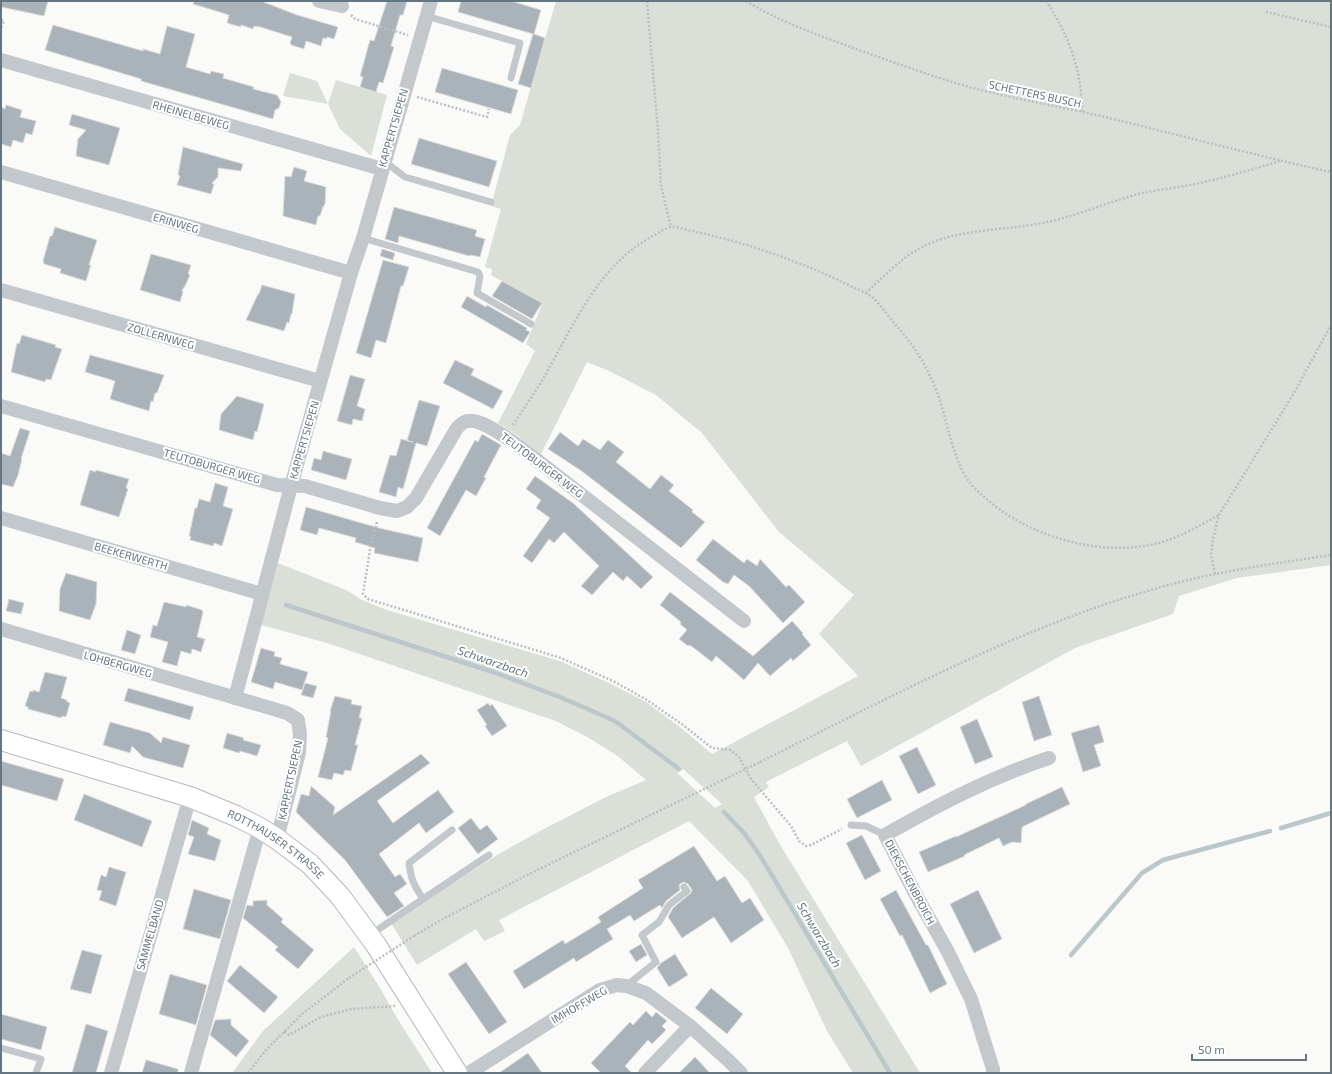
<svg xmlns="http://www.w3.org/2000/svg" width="1332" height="1074" viewBox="0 0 1332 1074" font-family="'Exo 2',sans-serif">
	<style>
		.green { fill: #dadfd7; fill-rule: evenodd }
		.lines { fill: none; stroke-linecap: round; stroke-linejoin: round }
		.stream { stroke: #bbc7cb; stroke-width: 4.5 }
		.building { fill: #aab3b9; stroke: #dcdcda }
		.secondary-casing { stroke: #b3babf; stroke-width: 22 }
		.path { stroke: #bbbfc2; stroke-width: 2.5; stroke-dasharray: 2 2; stroke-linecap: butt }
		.lane { stroke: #c3c8cc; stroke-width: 7 }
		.street { stroke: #c3c8cc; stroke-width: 14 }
		.secondary { stroke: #fff; stroke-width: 20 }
		.path-bridge { stroke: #bbbfc2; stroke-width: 2.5; stroke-dasharray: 2 2; stroke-linecap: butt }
		.labels { text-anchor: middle; stroke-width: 4; stroke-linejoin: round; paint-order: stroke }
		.street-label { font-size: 11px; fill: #657683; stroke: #fff }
		.water-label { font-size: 12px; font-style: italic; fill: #60757c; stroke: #fff }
	</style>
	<rect width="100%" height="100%" fill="#fafaf8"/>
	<g class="green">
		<path d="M556,1H1331V565L1237,578L1179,596L1173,614L1075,648L861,766L847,741L766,782L769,787L754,797L779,843L920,1073H853L827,1031L788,948L748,881L689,821L499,920L505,931L484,941L476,929L417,965L391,923L497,855L540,831L606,797L646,780L619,757L589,738L556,721L327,643L261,625L278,563L346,590L362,600L387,610L560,661L609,683L646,702L680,727L712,754L858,676L819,634L854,595L779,532L702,433L656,395L609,371L587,362L541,454L518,436L498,423L535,351L526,344L542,304L491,275L492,269L485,267L501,209L491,206L510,135L520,125ZM683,769L722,804L715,808L677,773Z"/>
		<polygon points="290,73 317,81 328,104 336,80 387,95 371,156 340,129 328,104 283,96"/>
		<polygon points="354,947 380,988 397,1018 432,1073 232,1073 263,1031"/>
	</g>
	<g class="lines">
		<g class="stream">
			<polyline points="286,605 493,672 560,697 615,721 679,769"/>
			<polyline points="724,812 744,833 759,854 785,897 890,1073"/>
			<polyline points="1281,828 1331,813"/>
			<polyline points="1071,955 1142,873 1163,860 1270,831"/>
		</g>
	</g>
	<g class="building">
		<polygon points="1,1 48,1 44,16 1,7"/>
		<polygon points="194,1 261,1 297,15 338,27 334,39 327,37 326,39 323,38 321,46 306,41 304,49 291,45 291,44 290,43 292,37 257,26 257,27 254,26 253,29 241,25 241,27 227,23 229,15 193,4"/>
		<polygon points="387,1 407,1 403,15 400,15 391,46 394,47 383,83 379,82 376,92 360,87 363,77 360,76 370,40 374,41"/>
		<polygon points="461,1 511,1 541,10 534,34 545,38 531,88 518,84 533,34 458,12"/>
		<polygon points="53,25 143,51 143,49 160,54 167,26 195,34 186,67 210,74 211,71 224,74 223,78 254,87 253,89 277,95 281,102 279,108 275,110 273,119 141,81 141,79 45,50"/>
		<polygon points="442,68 518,90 511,114 435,92"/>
		<polygon points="6,105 22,110 20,117 36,121 32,135 26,133 23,143 13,140 11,147 1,144 1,107 5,109"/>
		<polygon points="72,114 120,128 109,165 76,156 78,139 86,130 69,125"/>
		<polygon points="419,138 497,161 489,187 411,164"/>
		<polygon points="183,147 243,164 241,171 218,168 218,177 212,183 214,184 211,194 177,185 180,176 178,175"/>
		<polygon points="294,167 307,171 304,181 326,187 325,204 323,207 320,216 318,216 316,225 283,216 285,176 291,177"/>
		<polygon points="394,207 477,230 475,236 485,239 480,257 470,255 469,256 399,236 398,243 385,239"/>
		<polygon points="55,227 97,240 89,265 91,265 86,281 60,273 61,269 44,264 43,261 50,236 52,236"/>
		<polygon points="382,249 395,253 393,260 380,256"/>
		<polygon points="151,254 191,265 188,274 190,275 185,286 182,290 183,292 180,302 140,290"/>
		<polygon points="383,260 409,267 403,286 401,286 386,343 376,340 371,358 356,353"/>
		<polygon points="502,281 542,303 532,319 492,296"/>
		<polygon points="262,285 295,294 292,314 291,314 289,323 287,322 284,331 246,320 258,294 259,294"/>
		<polygon points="467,296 486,307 487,305 527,328 526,330 530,332 523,343 461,307"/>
		<polygon points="22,335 56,345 55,347 62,349 51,380 46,379 45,382 11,372 17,343 19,344"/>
		<polygon points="90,355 164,375 157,393 155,393 153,402 151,401 149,411 110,399 115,381 85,372"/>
		<polygon points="455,360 474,369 471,375 503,391 493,409 443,383"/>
		<polygon points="350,375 365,379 357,406 365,409 362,421 353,419 352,425 337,421"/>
		<polygon points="237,396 264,404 257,432 255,431 253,440 219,430 221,414"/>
		<polygon points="419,400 440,406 427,446 416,443 403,489 398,487 396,497 379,492 390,455 396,456 401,439 413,442 407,441"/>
		<polygon points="20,428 30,431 21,459 22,459 18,475 13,487 1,484 1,453 10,456"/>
		<polygon points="560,432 578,446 583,439 600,450 608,440 624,452 616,462 650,489 661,475 674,485 669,491 693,510 692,512 705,522 681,548 583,472 548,449"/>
		<polygon points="482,434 501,445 484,477 486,478 476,496 466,490 440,536 427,528 475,440 478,442"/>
		<polygon points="323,451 352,459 346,480 311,470 314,458 321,460"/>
		<polygon points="90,470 96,472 96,470 129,479 126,488 128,489 119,517 80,505"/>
		<polygon points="535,476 573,503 653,577 641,589 627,576 623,581 613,572 592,595 581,586 599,566 564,532 554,543 549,539 532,563 523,556 550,518 536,508 541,500 526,489"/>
		<polygon points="215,483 228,487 223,506 233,509 222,546 214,543 213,546 190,540 191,537 189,536 195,508 197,508 199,499 210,502"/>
		<polygon points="306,507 379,528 423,538 418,562 374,553 375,548 355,542 356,538 319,528 317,535 300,530"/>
		<polygon points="713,539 744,563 747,559 757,566 760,559 786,587 789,585 805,602 783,623 749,586 734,575 728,584 723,582 696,560"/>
		<polygon points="66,573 97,582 96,604 90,620 59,611 60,589"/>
		<polygon points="670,592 753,656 792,621 803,633 802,634 811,645 793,661 791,658 770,676 758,663 744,680 716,656 712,662 690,645 688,646 679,639 687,630 680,624 681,622 660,605"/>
		<polygon points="9,599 24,603 21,614 6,611"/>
		<polygon points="164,602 186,607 186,605 202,610 203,612 197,637 205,639 201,652 192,649 191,654 181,651 177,666 162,662 168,642 150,637 153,625 157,626"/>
		<polygon points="127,630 141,635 135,654 121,650"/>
		<polygon points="261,648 275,652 274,656 282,658 280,664 308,672 302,690 275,682 273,689 251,682"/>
		<polygon points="45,672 67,677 61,698 67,700 66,701 70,703 66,717 62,716 61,718 28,709 28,707 25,706 30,691 33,692 33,690 39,692"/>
		<polygon points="305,683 317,686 313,698 301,695"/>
		<polygon points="128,688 194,707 190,720 124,701"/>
		<polygon points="335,696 352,700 351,704 362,706 359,718 362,718 355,745 358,745 351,771 345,770 343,775 334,773 332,780 318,777 328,738 326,737 331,711 330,711"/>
		<polygon points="1039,696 1052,735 1034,741 1022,702"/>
		<polygon points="488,703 490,706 492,704 507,726 492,736 485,726 487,725 477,710"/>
		<polygon points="977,719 993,757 975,764 960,727"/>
		<polygon points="110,722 150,733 161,743 163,737 190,745 183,768 143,757 132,746 130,753 103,745"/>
		<polygon points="1099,725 1104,742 1094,745 1101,766 1083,772 1071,733"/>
		<polygon points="227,733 244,738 243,740 261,745 257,756 240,751 239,753 223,748"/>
		<polygon points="917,747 936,785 918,794 899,756"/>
		<polygon points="421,754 430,763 377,801 393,823 438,790 454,812 426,833 419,823 379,854 395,877 400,874 407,884 394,893 404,906 387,917 345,860 296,812 301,794 309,796 311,786 335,807 333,815"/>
		<polygon points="1,761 64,779 57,801 1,785"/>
		<polygon points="882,780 892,800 857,818 847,799"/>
		<polygon points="1062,787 1070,804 1022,827 1021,843 1012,842 1003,846 999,838 964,855 965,856 928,872 919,852 956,836 956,837 1026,805 1026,804"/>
		<polygon points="84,794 152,821 142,847 74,820"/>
		<polygon points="471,818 480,830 487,825 498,839 478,854 458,828"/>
		<polygon points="192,820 209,828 207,834 221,840 215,861 188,854 194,837 188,835"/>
		<polygon points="862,835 881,871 865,880 846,843"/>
		<polygon points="694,846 717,881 725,876 742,903 750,898 764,920 731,943 714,917 682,938 668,917 673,908 691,893 692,890 688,884 683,882 679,885 680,890 666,901 662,908 660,905 634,921 630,915 607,929 613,939 576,962 574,958 524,989 513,971 563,940 565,944 601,922 598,917 643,888 638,880"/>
		<polygon points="109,867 126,872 116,906 99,900 102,891 97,890 101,875 106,877"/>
		<polygon points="194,889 231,900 220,939 183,929"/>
		<polygon points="896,890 926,945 928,945 947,984 930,993 902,935 900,936 880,899"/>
		<polygon points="978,890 1002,939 974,953 950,904"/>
		<polygon points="267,900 267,905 283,919 281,922 314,950 298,969 275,950 278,947 243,918 247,905 253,906 253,901"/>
		<polygon points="641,944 647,955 636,962 629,951"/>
		<polygon points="82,950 102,955 91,994 70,989"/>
		<polygon points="675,954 688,975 669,987 657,968 661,963"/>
		<polygon points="466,962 507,1022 489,1034 448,974"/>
		<polygon points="240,965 278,997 264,1013 227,981"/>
		<polygon points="170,974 207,985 196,1025 159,1014"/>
		<polygon points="711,988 743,1014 727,1034 695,1008"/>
		<polygon points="646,1011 652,1017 656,1012 667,1021 662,1026 666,1030 652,1044 648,1040 625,1066 632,1073 601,1073 591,1063 630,1022 633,1025"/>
		<polygon points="1,1014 47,1027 41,1050 1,1039"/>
		<polygon points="231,1019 231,1025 249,1041 236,1057 210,1035 215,1020"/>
		<polygon points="86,1024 108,1031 96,1073 72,1073"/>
		<polygon points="528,1053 542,1073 499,1073"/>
		<polygon points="695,1057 710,1073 679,1073"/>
		<polygon points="146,1060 178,1069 178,1073 142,1073"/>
	</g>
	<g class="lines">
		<g class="secondary-casing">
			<g id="secondary">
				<path id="s1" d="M1,740L190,797L236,816L260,828L277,839L310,864L340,896L376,945L457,1073"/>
			</g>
		</g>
		<g class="path">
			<polyline points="647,1 658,131 661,186 671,227"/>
			<path d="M746,1C780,22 818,35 856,49C893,62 931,76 969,87C1007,97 1045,104 1083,112C1166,131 1248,154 1331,172"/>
			<path d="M1046,1C1069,35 1082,71 1082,112"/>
			<polyline points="1266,12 1331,27"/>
			<polyline points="351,15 355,19 408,35"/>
			<polyline points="1,20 4,21 1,28"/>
			<polyline points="417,97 487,117 489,109"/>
			<path d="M866,293C883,277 901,258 922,247C954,230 1001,230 1037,224C1073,218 1107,202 1142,193C1157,190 1174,188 1190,185C1220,179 1250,170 1280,161"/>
			<path d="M513,425C524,408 537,390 547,372C575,322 599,266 651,237C657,234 666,227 673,227C679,227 686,230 692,231C722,237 751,246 780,256C801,264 822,272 842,282C852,287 863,291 872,297C879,303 885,312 891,319C898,328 906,336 912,345C924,362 934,382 940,401C948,426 952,451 964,474C969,483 976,490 983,496C1024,534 1093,556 1149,545C1174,541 1197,527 1219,515"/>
			<polyline points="377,522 370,550 363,594 368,599 561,658 613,681 647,700 683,725 712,748 730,750 739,757 751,779 791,826 799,841 806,846 811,845 842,829"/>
			<polyline points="1215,574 1211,555 1213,539 1219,515 1294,393 1331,325"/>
			<path d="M760,762C873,706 984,646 1103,605C1140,593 1178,581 1216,574C1254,566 1293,561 1331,555"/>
			<polyline points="414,936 441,920 531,873 725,779"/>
			<polyline points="284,1032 289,1035 321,1017 351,1009 395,1006"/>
			<polyline points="248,1073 265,1051 302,1014 349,978"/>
		</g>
		<g class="lane">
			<polyline points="426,16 520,43 511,78"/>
			<polyline points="384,161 405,177 491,202"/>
			<polyline points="363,238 478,272 480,276 477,293 531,324"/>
			<polyline points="851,825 866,826 885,835"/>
			<polyline points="423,899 489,855"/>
			<path d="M370,935L423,899C414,885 411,880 409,863L452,830"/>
			<polyline points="626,986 656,962 642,935 659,922 669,905 687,891 684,887"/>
			<polyline points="1,1048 41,1059 36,1073"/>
		</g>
		<g class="street">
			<polyline points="319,1 342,6"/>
			<polyline points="1,60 382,169"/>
			<polyline points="1,172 351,273"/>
			<polyline points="1,290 320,381"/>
			<path d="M1,406L277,485L305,486L380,508L397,511L407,507L416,498L457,428C460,425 464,421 468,421C481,418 508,439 519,446L744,621"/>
			<polyline points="1,518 262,594"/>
			<polyline points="1,629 287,713 298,720 300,734 299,753 277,839"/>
			<polyline points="235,698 291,486 351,273 363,238 431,1"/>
			<polyline points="111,1073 190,797"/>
			<polyline points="191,1073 260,828"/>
			<polyline points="469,1073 600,990 617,985 626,986 646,993 690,1026 728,1060 741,1073"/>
			<polyline points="645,1073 690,1026"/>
			<path d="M993,1073V1069L971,999L948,952L916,895L885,835C938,805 991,777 1049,758"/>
		</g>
		<use href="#secondary" class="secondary"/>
		<g class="path-bridge">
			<polyline points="725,779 760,762"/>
			<polyline points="349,978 414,936"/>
		</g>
	</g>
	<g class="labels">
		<g class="street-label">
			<text transform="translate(1035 94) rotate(12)" y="4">SCHETTERS BUSCH</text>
			<text transform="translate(191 115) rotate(16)" y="4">RHEINELBEWEG</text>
			<text transform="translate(393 128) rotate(-74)" y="4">KAPPERTSIEPEN</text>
			<text transform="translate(176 223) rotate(16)" y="4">ERINWEG</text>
			<text transform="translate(161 336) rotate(16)" y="4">ZOLLERNWEG</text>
			<text transform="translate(304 440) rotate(-74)" y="4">KAPPERTSIEPEN</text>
			<text transform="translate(542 465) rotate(37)" y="4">TEUTOBURGER WEG</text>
			<text transform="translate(212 466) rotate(16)" y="4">TEUTOBURGER WEG</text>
			<text transform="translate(131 556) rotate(16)" y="4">BEEKERWERTH</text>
			<text transform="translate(118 664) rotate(16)" y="4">LOHBERGWEG</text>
			<text transform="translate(290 780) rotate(-78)" y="4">KAPPERTSIEPEN</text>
			<text dy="4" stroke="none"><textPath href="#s1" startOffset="296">ROTTHAUSER STRASSE</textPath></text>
			<text transform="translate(910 882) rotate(62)" y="4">DIEKSCHENBROICH</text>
			<text transform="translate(150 935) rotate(-74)" y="4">SAMMELBAND</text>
			<text transform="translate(579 1005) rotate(-30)" y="4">IMHOFFWEG</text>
		</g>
		<g class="water-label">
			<text transform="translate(493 662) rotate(19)" y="4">Schwarzbach</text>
			<text transform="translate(819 935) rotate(59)" y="4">Schwarzbach</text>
		</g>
	</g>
	<rect width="1332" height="1074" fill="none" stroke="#657683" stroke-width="4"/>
	<path d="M1192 1054v6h114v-6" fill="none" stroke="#657683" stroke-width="2"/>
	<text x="1198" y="1054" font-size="12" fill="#657683" stroke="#ffffff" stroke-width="3" paint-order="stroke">50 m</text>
</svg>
